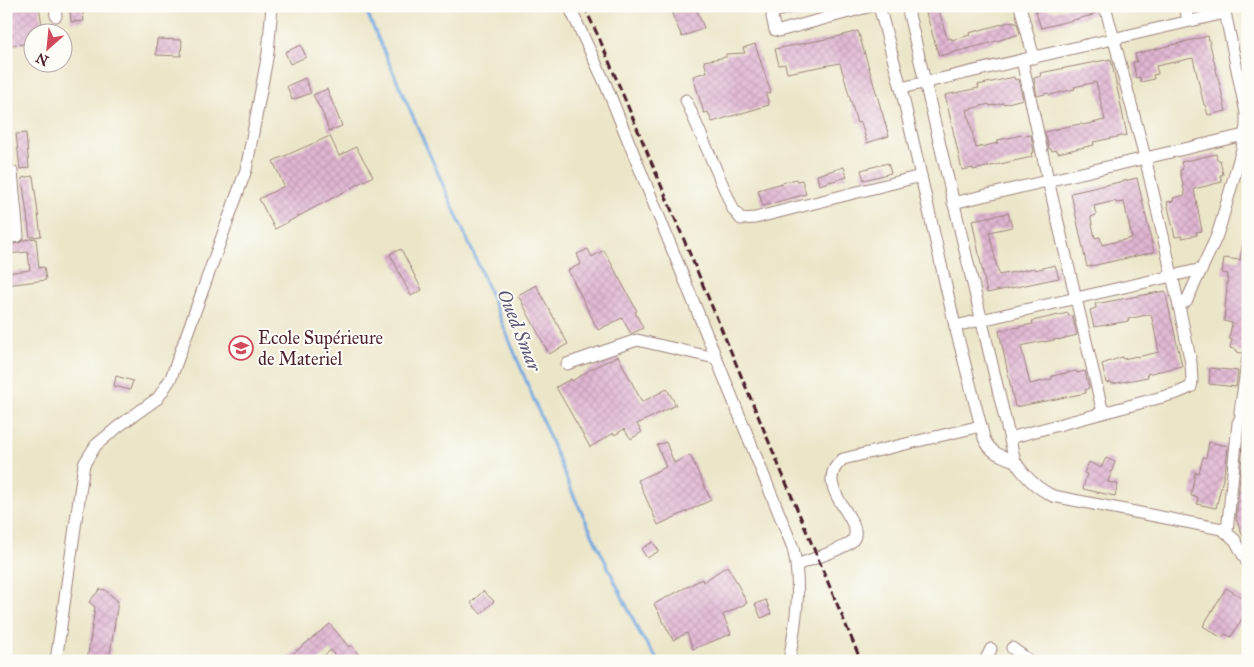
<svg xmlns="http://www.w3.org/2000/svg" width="1254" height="667" viewBox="0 0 1254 667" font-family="'IM FELL Great Primer',serif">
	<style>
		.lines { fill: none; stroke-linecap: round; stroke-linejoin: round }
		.stream { stroke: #71a7df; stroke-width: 3 }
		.building { fill: url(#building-cross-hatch); fill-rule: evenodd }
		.minor-casing { stroke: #9b827a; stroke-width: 13 }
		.minor { stroke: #fff; stroke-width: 11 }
		.rail { stroke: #4a1f2b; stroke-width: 3; stroke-dasharray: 8 4; stroke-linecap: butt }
		.labels { text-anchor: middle; stroke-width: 4; stroke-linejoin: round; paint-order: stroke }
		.poi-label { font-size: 18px; fill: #4a1f2b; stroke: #fdfcf7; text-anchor: start }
		.water-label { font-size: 19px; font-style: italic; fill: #5a5573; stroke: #fdfcf7 }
	</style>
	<defs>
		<pattern id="building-cross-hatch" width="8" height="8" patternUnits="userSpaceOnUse" patternTransform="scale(1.25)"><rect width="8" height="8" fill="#dfb5d2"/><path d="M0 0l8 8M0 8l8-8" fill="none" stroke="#c19bb4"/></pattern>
	</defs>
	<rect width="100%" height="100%" fill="#fdfcf7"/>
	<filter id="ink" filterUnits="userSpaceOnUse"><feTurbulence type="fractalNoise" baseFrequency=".02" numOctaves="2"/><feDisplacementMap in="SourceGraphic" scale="10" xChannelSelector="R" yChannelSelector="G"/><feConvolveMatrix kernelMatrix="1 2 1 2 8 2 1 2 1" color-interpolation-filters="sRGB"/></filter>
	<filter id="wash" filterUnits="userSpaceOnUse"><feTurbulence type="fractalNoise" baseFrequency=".0096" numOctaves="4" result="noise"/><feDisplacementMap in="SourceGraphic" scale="20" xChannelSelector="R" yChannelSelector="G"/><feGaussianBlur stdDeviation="1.12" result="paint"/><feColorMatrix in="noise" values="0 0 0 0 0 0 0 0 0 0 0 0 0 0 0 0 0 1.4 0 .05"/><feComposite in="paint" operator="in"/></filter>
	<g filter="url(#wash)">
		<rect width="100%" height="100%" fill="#ece6c9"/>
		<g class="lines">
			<polyline class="stream" points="364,6 475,257 572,492 641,636 659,661"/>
		</g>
		<g id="blocks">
			<g class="building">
				<polygon points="6,6 39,6 43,32 32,32 32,43 6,46"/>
				<polygon points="692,6 695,6 704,28 682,37 672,14"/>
				<polygon points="924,6 938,6 947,39 951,38 952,40 970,35 969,33 1013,21 1014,23 1017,23 1020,34 990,43 939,56"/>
				<polygon points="1034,6 1048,6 1049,11 1054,10 1054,11 1076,6 1098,6 1099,12 1092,14 1093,15 1041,28"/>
				<polygon points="82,7 84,21 71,22 70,8"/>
				<polygon points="858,31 889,136 867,143 861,122 857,123 840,63 787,73 785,64 779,65 775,49 836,37"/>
				<polygon points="1208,36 1226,111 1208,115 1205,105 1204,105 1193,58 1156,66 1158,74 1153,75 1154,79 1141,82 1140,77 1136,78 1133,62 1137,62 1135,54"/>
				<polygon points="157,39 182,40 181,56 156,55"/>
				<polygon points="755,44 771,93 766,94 769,105 712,122 708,112 704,113 693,76 707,72 704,61 726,57 726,54 745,53 743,48"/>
				<polygon points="301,45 306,57 290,64 285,52"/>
				<polygon points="1111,59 1127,135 1093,142 1094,145 1058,153 1057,150 1052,151 1051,149 1049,149 1045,132 1068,126 1082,124 1083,125 1105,120 1096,82 1074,87 1075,89 1050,95 1048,93 1037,96 1034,78 1041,76 1040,73"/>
				<polygon points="1014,77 1015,80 1018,79 1023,99 1004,104 1004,103 990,106 989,104 967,110 976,148 998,143 998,140 1022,135 1024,136 1031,135 1034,152 1031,153 1032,157 973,170 973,168 962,170 945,95 979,88 978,85"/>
				<polygon points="305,78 311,93 292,100 287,86"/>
				<polygon points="327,89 342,126 329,131 322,112 313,95"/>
				<polygon points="26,133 29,168 20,169 16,134"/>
				<polygon points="330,136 339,156 356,147 373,176 275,229 259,199 284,186 273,161"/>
				<polygon points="1216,154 1217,160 1220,160 1223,175 1220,175 1222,182 1194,189 1202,231 1196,232 1197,235 1182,238 1182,236 1175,237 1167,202 1174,201 1173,198 1185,195 1180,170 1183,169 1181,162"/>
				<polygon points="888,163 891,173 864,180 861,170"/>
				<polygon points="844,167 847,177 819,185 817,175"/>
				<polygon points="33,176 41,236 30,237 22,178"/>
				<path d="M1137,178L1154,252L1087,267L1071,193ZM1115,201L1116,203L1124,202L1132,238L1102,245L1100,237L1095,238L1091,219V217L1096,215L1094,206Z"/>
				<polygon points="796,179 797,181 802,180 806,194 763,206 758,190"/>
				<polygon points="1008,213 1012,227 989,232 999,275 1035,268 1035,270 1055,265 1059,278 987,293 972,220"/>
				<polygon points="36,238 39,268 44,267 46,280 6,285 6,273 30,270 28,252 6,254 6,245 19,243 24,240"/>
				<polygon points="1243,241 1248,242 1248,335 1245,350 1242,353 1237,352 1237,350 1230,348 1232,339 1229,339 1232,323 1224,321 1228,274 1222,273 1224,258 1240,260"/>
				<polygon points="401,249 422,290 411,296 390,254"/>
				<polygon points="588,249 592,257 604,250 637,311 635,312 643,328 631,334 622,318 598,330 568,270 581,264 577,254"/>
				<polygon points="536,285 568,344 549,354 518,295"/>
				<polygon points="1165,291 1182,366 1147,374 1148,377 1112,384 1111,382 1106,383 1102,364 1122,357 1123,359 1137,356 1137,357 1159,352 1151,314 1128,319 1129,321 1094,327 1090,310 1096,308 1095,304"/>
				<polygon points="1068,313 1069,316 1072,315 1077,335 1058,340 1058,339 1044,342 1043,341 1021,346 1030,384 1052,379 1052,376 1076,371 1077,373 1085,371 1089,388 1085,390 1086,393 1015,407 999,331 1033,324 1032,321"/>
				<polygon points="618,356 642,402 667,389 676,405 637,424 642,432 631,439 624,429 615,435 614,433 590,447 556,387 571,379 572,381 593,368"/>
				<polygon points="1210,368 1238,371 1236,387 1209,384"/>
				<polygon points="116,376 133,381 130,390 114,386"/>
				<polygon points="1248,427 1248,548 1236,519 1244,435"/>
				<polygon points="666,442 674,463 690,455 711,500 658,525 638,480 666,467 657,445"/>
				<polygon points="1209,442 1228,446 1226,466 1216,508 1197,504 1198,497 1191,496 1195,472 1199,473 1203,457 1206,458"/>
				<polygon points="1106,458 1115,462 1108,482 1118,484 1115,496 1083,489 1087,474 1084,473 1089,462 1101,468"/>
				<polygon points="653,542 659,551 647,558 641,549"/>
				<polygon points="727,566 735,579 747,603 723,615 731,634 693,649 687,633 673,640 654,604 702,579 703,582"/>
				<polygon points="1226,588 1248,601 1248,609 1231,637 1225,634 1222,638 1203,626"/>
				<polygon points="100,589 105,590 118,601 109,661 87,661 95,607 89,602"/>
				<polygon points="483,591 494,601 481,614 471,603"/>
				<polygon points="766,600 771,614 761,618 755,604"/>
				<polygon points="330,624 349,647 351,645 364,661 339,661 331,650 317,661 284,661"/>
			</g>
		</g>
	</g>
	<g filter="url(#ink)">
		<use href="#blocks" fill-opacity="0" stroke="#9b827a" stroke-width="1"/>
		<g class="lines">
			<g class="minor-casing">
				<g id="minor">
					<polyline points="55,6 56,16"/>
					<path d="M569,6L605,83L793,548C802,586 796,622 789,661"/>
					<polyline points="796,6 773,12 772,17 775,30 779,31 871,6"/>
					<path d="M879,6L901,88L955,326L984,438C990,453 1001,456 1015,461"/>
					<path d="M907,6L1015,461C1025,477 1036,488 1053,496L1222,529L1235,540L1248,564"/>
					<polyline points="1020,6 1034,58"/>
					<polyline points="1185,6 1188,21"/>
					<polyline points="1022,60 1048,180 1103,413"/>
					<polyline points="901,88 1225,13"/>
					<polyline points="686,100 733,209 741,219 755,218 921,176"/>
					<polyline points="6,171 12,172 18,236 6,238"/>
					<polyline points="953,203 1244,135"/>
					<polyline points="1179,306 1187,300 1216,238 1221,223 1242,149 1246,126 1246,113 1224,7"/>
					<polyline points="955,326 1202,269"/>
					<polyline points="567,364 637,340 715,358"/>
					<polyline points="1240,412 1248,357"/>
					<polyline points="1010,438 1177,393 1191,387 1192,381 1191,363 1179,306 1145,157 1105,6"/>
					<polyline points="1227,532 1238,423 1248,403"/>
					<path d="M797,565C811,559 840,551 851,542C872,524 807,487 843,459L981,426"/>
					<polyline points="1012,648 1030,661"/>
					<polyline points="56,661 84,464 96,445 119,426 158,398 171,378 246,170 268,53 272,6"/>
					<polyline points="985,661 991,649"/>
				</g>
			</g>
			<use href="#minor" class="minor"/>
			<polyline class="rail" points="584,6 600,40 861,661"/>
		</g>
	</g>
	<defs>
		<g id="university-ring" transform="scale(1.25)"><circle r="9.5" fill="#fdfcf7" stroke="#d1495b" stroke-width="1.5"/><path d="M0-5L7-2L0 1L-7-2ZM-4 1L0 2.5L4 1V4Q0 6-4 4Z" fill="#d1495b"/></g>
	</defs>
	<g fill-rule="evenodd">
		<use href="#university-ring" x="241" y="348"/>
	</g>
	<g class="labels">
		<g class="poi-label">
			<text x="258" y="344">Ecole Supérieure<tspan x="258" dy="21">de Materiel</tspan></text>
		</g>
		<g class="water-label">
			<text transform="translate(520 330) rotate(68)" y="7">Oued Smar</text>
		</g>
	</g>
	<rect width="1254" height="667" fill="none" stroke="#fdfcf7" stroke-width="25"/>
	<g transform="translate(48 48) rotate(207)"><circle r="24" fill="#fdfcf7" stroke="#b5a4a5"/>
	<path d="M0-4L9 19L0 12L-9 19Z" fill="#d1495b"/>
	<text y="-8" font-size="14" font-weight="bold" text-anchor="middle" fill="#4a1f2b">N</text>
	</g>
</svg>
